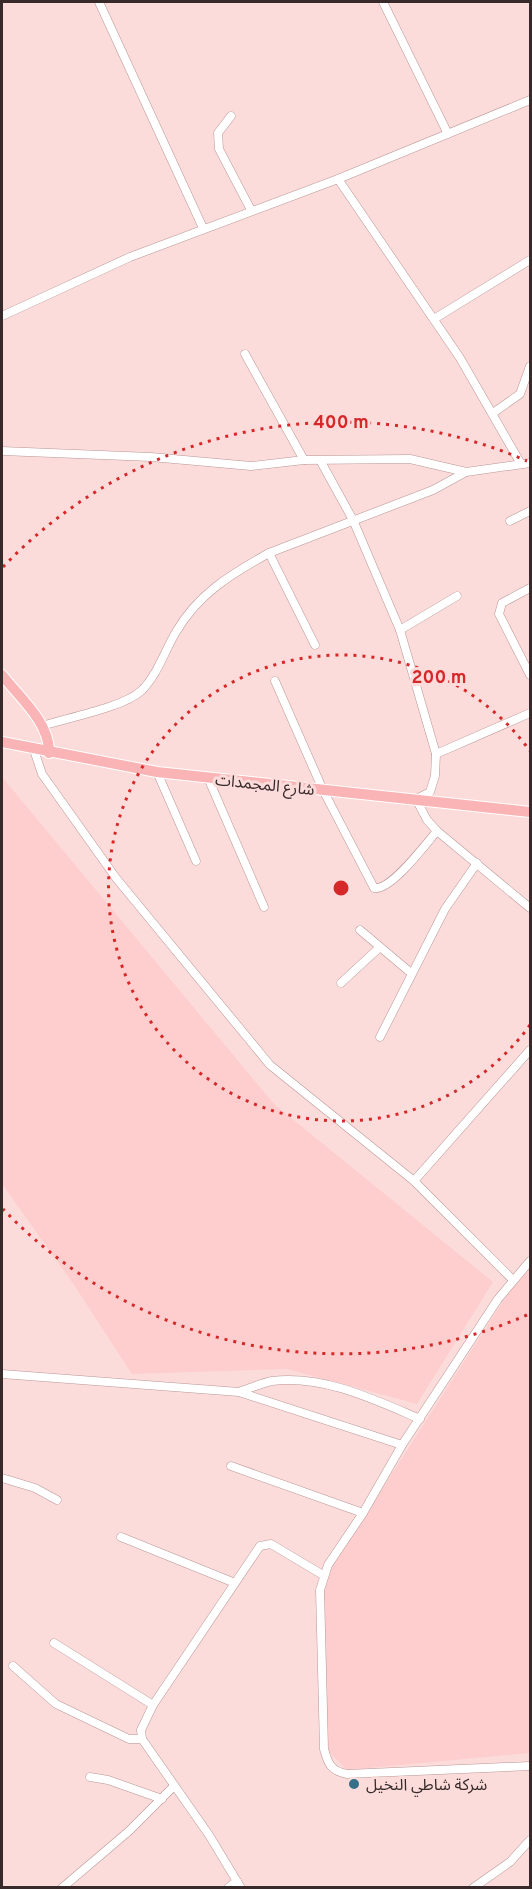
<svg xmlns="http://www.w3.org/2000/svg" width="532" height="1889" viewBox="0 0 532 1889" font-family="Overpass,'Noto Sans Arabic',sans-serif">
	<style>
		.built { fill: #fdcecd }
		.lines { fill: none; stroke-linecap: round; stroke-linejoin: round }
		.minor-casing { stroke: #ba9695; stroke-width: 9 }
		.major-casing { stroke: #fff; stroke-width: 12 }
		.minor { stroke: #fff; stroke-width: 8 }
		.major { stroke: #fab4b5; stroke-width: 10 }
		.ring { fill: none; stroke: #d62828; stroke-width: 3; stroke-dasharray: 3 6 }
		.poi-dot { fill: #366f88; stroke: #fbdcdb; stroke-width: 2 }
		.labels { text-anchor: middle; stroke-width: 6; stroke-linejoin: round; paint-order: stroke }
		.street-label { font-size: 16px; fill: #382a2a; stroke: #fbdcdb }
		.poi-label { font-size: 16px; fill: #382a2a; stroke: #fbdcdb; text-anchor: start }
		.centre { fill: #d62828; stroke: #fbdcdb; stroke-width: 3 }
		.ring-label { font-size: 18px; text-anchor: middle; font-weight: bold; fill: #d62828; stroke: #fbdcdb; stroke-width: 6; stroke-linejoin: round; paint-order: stroke }
	</style>
	<rect width="100%" height="100%" fill="#fbdcdb"/>
	<g class="built">
		<polygon points="2,777 274,1104 493,1282 417,1404 287,1369 132,1374 74,1285 2,1184"/>
		<polygon points="530,1269 530,1753 347,1770 329,1752 321,1584 514,1284"/>
	</g>
	<g class="lines">
		<g class="minor-casing">
			<g id="minor">
				<polyline points="99,2 203,228"/>
				<polyline points="383,2 448,134"/>
				<polyline points="231,116 218,133 219,149 251,210"/>
				<polyline points="338,179 460,358 521,464"/>
				<polyline points="2,316 130,257 338,179 530,100"/>
				<polyline points="434,319 530,260"/>
				<polyline points="245,354 304,460"/>
				<polyline points="493,413 520,394 530,366"/>
				<polyline points="2,451 151,457 251,466 304,460 410,459 466,472 530,463"/>
				<polyline points="320,460 353,520 400,630"/>
				<polyline points="510,521 530,511"/>
				<polyline points="269,553 315,645"/>
				<polyline points="530,588 502,603 499,614 530,675"/>
				<path d="M275,681L323,790L374,888C391,891 425,845 437,831"/>
				<polyline points="530,713 436,754 435,776 430,792 416,799 427,820 437,831 530,908"/>
				<path d="M42,726C67,718 124,707 141,691C157,676 165,650 176,632C198,594 231,574 269,553L433,490L466,472"/>
				<polyline points="34,750 42,774 116,878 270,1065 414,1181 512,1279"/>
				<polyline points="436,754 400,630 457,596"/>
				<polyline points="157,772 196,861"/>
				<polyline points="208,778 264,907"/>
				<polyline points="360,930 411,973"/>
				<polyline points="341,983 380,947"/>
				<polyline points="380,1037 445,909 477,863"/>
				<polyline points="414,1181 530,1050"/>
				<path d="M530,1261L498,1299L402,1445L363,1513L328,1565L320,1590L324,1749C328,1764 331,1771 347,1774L530,1766"/>
				<polyline points="2,1374 239,1392 402,1445"/>
				<path d="M241,1391C251,1388 262,1383 272,1381C324,1375 373,1399 420,1419"/>
				<polyline points="231,1466 363,1513"/>
				<polyline points="2,1478 35,1488 57,1500"/>
				<polyline points="121,1537 235,1583"/>
				<polyline points="54,1643 153,1705"/>
				<polyline points="13,1666 56,1704 129,1739 142,1739"/>
				<polyline points="90,1777 108,1780 162,1799"/>
				<polyline points="62,1888 129,1831 174,1786"/>
				<polyline points="228,1888 237,1881"/>
				<polyline points="241,1888 209,1835 142,1739 141,1730 153,1705 260,1546 271,1544 323,1575"/>
				<polyline points="473,1888 510,1862 530,1840"/>
			</g>
		</g>
		<g class="major-casing">
			<g id="major">
				<path d="M2,675C20,698 50,723 49,753"/>
				<polyline points="2,742 157,772 530,812"/>
			</g>
		</g>
		<use href="#minor" class="minor"/>
		<use href="#major" class="major"/>
	</g>
	<g class="ring">
		<path d="M530 1025A233 233 0 1 1 530 751"/>
		<path d="M527 1315A466 466 0 0 1 3 1209M3 567A466 466 0 0 1 527 461"/>
	</g>
	<circle class="poi-dot" cx="354" cy="1784" r="6"/>
	<g class="labels">
		<g class="street-label">
			<text transform="translate(265 784) rotate(6)" y="6">شارع المجمدات</text>
		</g>
		<g class="poi-label">
			<text x="366" y="1790">شركة شاطي النخيل</text>
		</g>
	</g>
	<circle cx="341" cy="888" r="9" class="centre"/>
	<g class="ring-label">
		<text x="341" y="428">400 m</text>
		<text x="439" y="683">200 m</text>
	</g>
	<rect width="532" height="1889" fill="none" stroke="#382a2a" stroke-width="6"/>
</svg>
